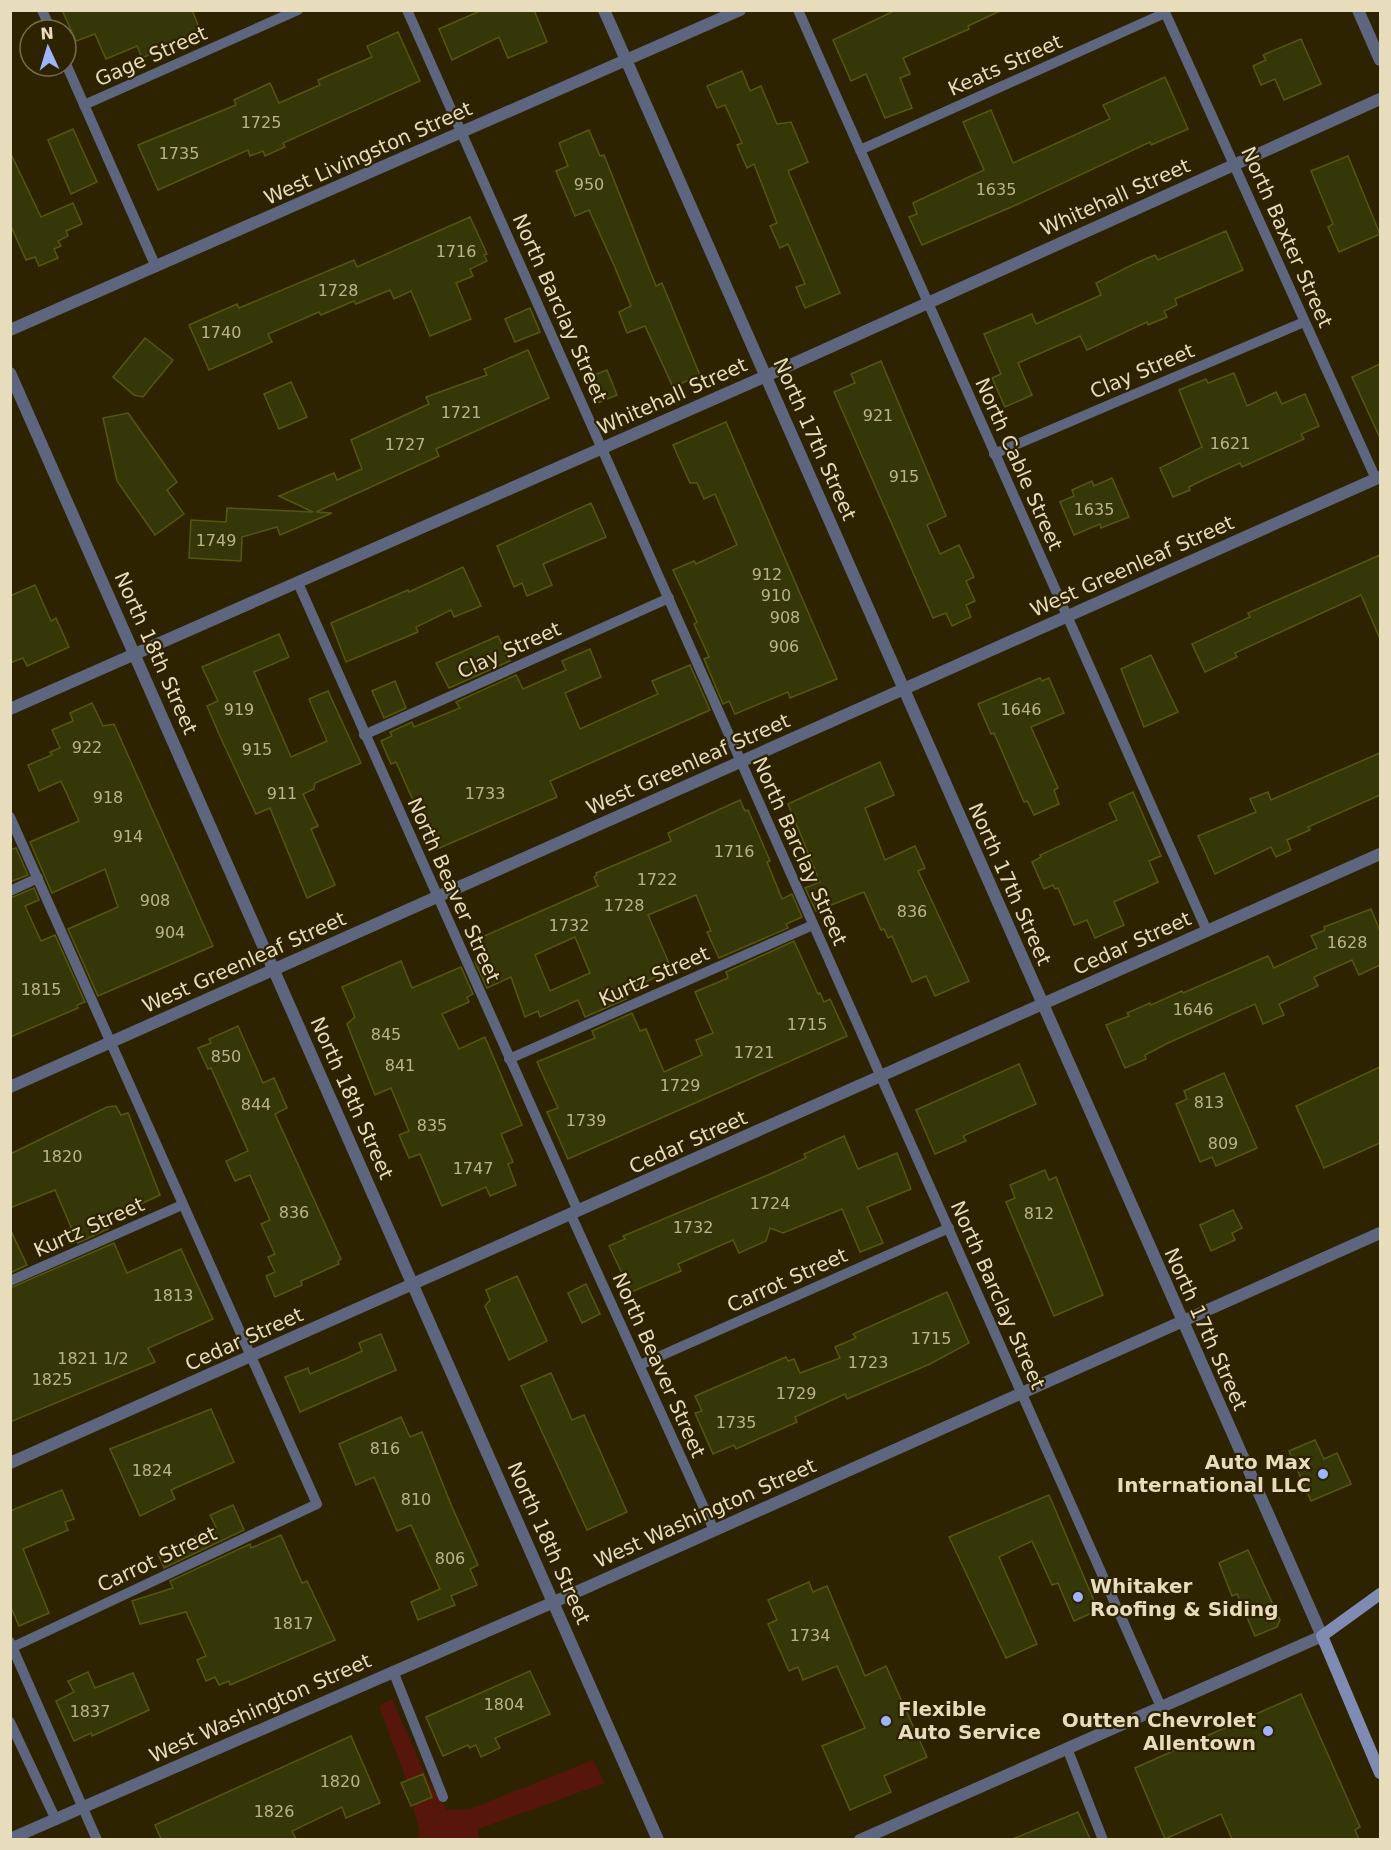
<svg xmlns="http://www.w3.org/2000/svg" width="1391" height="1850" viewBox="0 0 1391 1850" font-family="'DejaVu Sans',sans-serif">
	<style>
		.green { fill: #57160c }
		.building { fill: #363708; stroke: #55570e; stroke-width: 1.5; fill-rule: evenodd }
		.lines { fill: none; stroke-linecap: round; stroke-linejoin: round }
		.lane { stroke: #5e667f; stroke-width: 10 }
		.street { stroke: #5e667f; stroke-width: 12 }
		.secondary { stroke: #7f8bb3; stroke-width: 12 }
		.poi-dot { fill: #9eb4fd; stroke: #2e2300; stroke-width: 2 }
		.labels { text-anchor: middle; stroke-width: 4.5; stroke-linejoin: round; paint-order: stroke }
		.number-label { font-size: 16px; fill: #bbb38e }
		.street-label { font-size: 20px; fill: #e7dcbb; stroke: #2e2300 }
		.poi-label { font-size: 20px; font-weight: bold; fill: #e7dcbb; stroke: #2e2300; text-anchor: end }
	</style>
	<rect width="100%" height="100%" fill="#2e2300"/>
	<polygon class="green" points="392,1699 429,1783 447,1810 470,1809 593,1760 605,1783 478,1829 479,1839 416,1839 420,1834 408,1784 379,1706"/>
	<g class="building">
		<polygon points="62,10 192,10 201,32 142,58 137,46 106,59 95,34 76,41"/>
		<polygon points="482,10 534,10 547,42 508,58 499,37 452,60 439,29"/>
		<polygon points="896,10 1002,10 968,26 969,29 903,58 910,74 900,78 912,108 885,118 866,74 851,81 833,40"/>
		<polygon points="398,32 420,81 283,143 285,147 265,156 263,151 250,156 248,150 158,190 138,145 236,105 234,100 270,83 279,103 320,85 318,80 372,57 367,46"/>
		<polygon points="1301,39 1321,84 1284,100 1275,79 1261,85 1253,66 1266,60 1263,55"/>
		<polygon points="742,71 750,91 761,86 777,124 791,122 808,162 788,171 840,293 805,308 796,287 805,284 788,244 780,248 770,226 777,223 754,164 747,168 737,145 742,143 725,105 717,108 707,86"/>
		<polygon points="1165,77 1188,129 1151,145 1150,142 1016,205 922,245 909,217 917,214 913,203 984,170 963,122 991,110 1013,163 1110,119 1103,105"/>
		<polygon points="73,129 97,182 71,194 48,140"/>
		<polygon points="589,130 600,156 604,155 656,286 662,283 700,375 673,387 645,326 627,333 619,312 631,306 613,263 589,210 575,216 556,171 568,166 559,143"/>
		<polygon points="10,152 41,217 73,203 82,224 66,231 68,236 58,241 61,246 54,249 58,258 39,266 35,257 26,260 10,224"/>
		<polygon points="1348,156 1380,234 1339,252 1328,227 1333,224 1311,171"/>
		<polygon points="470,217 487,254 484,255 487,261 470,269 473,276 456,283 471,319 430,336 411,291 394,299 390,290 356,304 354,301 321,315 319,312 268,334 272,342 209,370 189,325 237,304 239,308 354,260 357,267"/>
		<polygon points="1226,231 1243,270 1175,299 1177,305 1164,311 1167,317 1148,325 1147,322 1087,350 1080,336 1018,363 1032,395 1005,407 992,378 1001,374 984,334 1032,314 1036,324 1101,295 1096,283 1136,263 1155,255 1158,260"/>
		<polygon points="530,308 540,332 515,342 505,319"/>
		<polygon points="145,338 173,360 143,397 134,395 113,377"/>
		<polygon points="528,350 549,398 436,449 439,456 316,512 332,513 280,535 277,527 242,537 241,561 189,558 191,520 226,522 227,508 313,512 279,496 334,473 337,480 362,469 351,440 429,404 426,397 487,375 484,369"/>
		<polygon points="881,361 946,516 927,525 940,554 959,545 974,577 966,581 975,601 966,605 971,617 952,626 946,613 933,618 834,392 855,383 851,374"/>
		<polygon points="1380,364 1380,438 1352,377"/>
		<polygon points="607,370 617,395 595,404 584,379"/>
		<polygon points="1234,373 1247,406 1276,392 1282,404 1305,394 1319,426 1301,434 1304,439 1242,467 1240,463 1205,479 1189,487 1190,490 1173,497 1160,468 1202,447 1179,390 1206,379 1208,383"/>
		<polygon points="291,382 307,417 279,429 264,394"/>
		<polygon points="128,413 177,482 167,490 184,514 155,535 117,481 103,418"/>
		<polygon points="726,422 837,679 790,698 788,692 735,714 729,701 723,704 704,659 709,657 694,624 697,622 673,570 694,561 696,564 737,545 715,494 704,499 697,483 690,483 673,445"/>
		<polygon points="1112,478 1129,517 1101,528 1100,524 1074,535 1060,502 1074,496 1072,490 1092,481 1094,486"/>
		<polygon points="591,503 606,537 543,564 552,585 527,596 522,583 514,587 497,546"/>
		<polygon points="1380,555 1380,639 1361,595 1235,653 1237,657 1205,672 1192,644 1250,617 1248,613"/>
		<polygon points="463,567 481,606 454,617 451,610 416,627 418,632 346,662 331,623 408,590 409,592"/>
		<polygon points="35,585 51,621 56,618 69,647 27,666 23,658 10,663 10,596"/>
		<polygon points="279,634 289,657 254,672 291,757 327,741 309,699 328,691 361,763 315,783 314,789 303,794 318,826 311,829 335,885 307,898 270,808 256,814 219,734 207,706 218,701 202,667"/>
		<polygon points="498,636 510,661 449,688 436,663"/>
		<polygon points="590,649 601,677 565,693 580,729 658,694 652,681 690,665 710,710 550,781 557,797 435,850 396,762 391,764 381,741 392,736 390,732 412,722 414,727 460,708 456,702 516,675 523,689 566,670 562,661"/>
		<polygon points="1151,655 1178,712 1144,727 1121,669"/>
		<polygon points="1040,678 1042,681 1049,678 1064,713 1031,727 1058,788 1054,790 1059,804 1034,815 1027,801 1024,802 994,733 991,734 978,704"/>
		<polygon points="395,681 406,708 384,718 372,691"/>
		<polygon points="92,703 103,726 114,724 213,946 98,996 68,929 118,907 105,869 52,893 30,842 79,821 61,781 39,791 28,765 52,755 50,752 60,748 52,730 73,721 70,713"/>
		<polygon points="1380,753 1380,795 1308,827 1310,830 1287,840 1291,850 1276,857 1271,847 1215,874 1198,836 1256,812 1250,799 1268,792 1271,800"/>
		<polygon points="880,762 894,795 865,808 885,860 915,846 925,868 918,871 969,981 935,996 926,976 912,982 892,936 888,938 884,929 881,930 864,892 816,911 805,888 820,882 788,804"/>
		<polygon points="1133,792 1161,856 1149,861 1158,882 1114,902 1124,925 1095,938 1087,920 1074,925 1058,888 1055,889 1053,885 1044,889 1032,862 1041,857 1040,855 1117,820 1109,803"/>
		<path d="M740,800L745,811L748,810L770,861L767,862L782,899L792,894L802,917L786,924L788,928L719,958L707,932L711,931L696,895L648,915L672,970L623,992L626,999L585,1017L578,1000L540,1017L538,1011L525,1017L511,977L487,988L475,962L488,956L480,938L598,886L594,877L597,875L596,873L671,841L668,833ZM575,937L590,973L550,991L535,955Z"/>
		<polygon points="16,848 28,875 10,882 10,850"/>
		<polygon points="34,888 39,900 25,906 41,941 55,935 85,1002 77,1005 78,1008 10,1037 10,898"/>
		<polygon points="1371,909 1380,931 1380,965 1359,975 1352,960 1314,977 1318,986 1279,1004 1284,1015 1263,1024 1255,1004 1168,1043 1145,1055 1146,1059 1125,1068 1106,1025 1129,1016 1127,1013 1150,1003 1151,1005 1182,991 1183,993 1268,956 1274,968 1317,948 1311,936 1325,930 1324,927"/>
		<polygon points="794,941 818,994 820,993 824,1002 830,999 847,1036 568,1159 547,1112 558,1108 537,1062 595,1038 592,1031 632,1013 640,1031 646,1029 664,1072 702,1055 696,1040 713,1033 695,992 728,978 726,972"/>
		<polygon points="401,961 412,988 461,967 473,994 467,997 469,1002 442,1014 459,1049 485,1037 522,1125 501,1134 513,1162 508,1164 516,1185 490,1196 486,1187 442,1206 420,1154 409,1158 399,1135 409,1131 391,1088 375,1095 347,1024 355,1017 342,987"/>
		<polygon points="238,1026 263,1083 274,1078 287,1108 275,1114 341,1259 338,1261 339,1264 301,1281 302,1285 275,1297 266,1276 275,1272 268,1257 275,1254 261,1224 270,1220 250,1175 235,1181 226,1161 248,1151 211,1068 208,1069 198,1048 211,1043 209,1039"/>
		<polygon points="1019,1064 1036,1104 963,1136 966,1141 935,1154 916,1110"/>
		<polygon points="1380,1067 1380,1143 1324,1168 1296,1106"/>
		<polygon points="1224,1073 1257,1148 1216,1166 1212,1157 1200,1162 1176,1104 1187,1099 1184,1091"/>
		<polygon points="116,1106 121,1115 128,1113 160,1195 110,1218 105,1222 108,1229 78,1243 55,1190 10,1208 10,1154 107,1107"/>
		<polygon points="844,1136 858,1169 897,1153 911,1189 867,1207 883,1243 860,1252 842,1209 783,1233 770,1228 766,1241 739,1253 733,1240 678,1264 681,1271 631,1292 609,1246 625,1239 623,1236 768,1175 806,1158 804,1154"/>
		<polygon points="1045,1170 1049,1180 1056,1177 1103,1295 1054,1316 1006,1202 1015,1198 1010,1185"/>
		<polygon points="1233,1210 1242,1228 1232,1233 1235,1240 1211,1251 1200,1225"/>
		<polygon points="10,1229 27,1265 10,1273"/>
		<polygon points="114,1243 127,1273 181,1249 213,1319 148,1348 155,1362 10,1422 10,1288"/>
		<polygon points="517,1276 547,1341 509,1360 485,1306 490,1300 486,1290"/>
		<polygon points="586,1284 600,1314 582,1323 568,1293"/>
		<polygon points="947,1292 969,1343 930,1364 847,1399 845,1394 795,1417 797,1422 756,1440 736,1449 734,1445 713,1454 695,1413 702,1411 695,1396 786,1357 788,1361 794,1359 800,1373 840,1358 835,1347 856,1338 853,1334"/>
		<polygon points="381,1334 396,1370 300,1412 285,1377 308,1368 310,1374 345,1359 362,1351 359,1343"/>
		<polygon points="551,1373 572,1420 584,1415 627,1512 587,1530 521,1386"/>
		<polygon points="211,1409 234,1462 171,1490 175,1499 140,1516 110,1449"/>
		<polygon points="401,1417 410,1437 422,1432 452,1507 478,1565 470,1569 477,1585 451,1596 455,1605 418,1620 411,1602 440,1589 411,1525 397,1531 374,1477 356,1485 339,1444"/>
		<polygon points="1315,1440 1324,1459 1337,1453 1351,1484 1311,1501 1289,1451"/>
		<polygon points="62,1490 74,1519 65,1522 68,1530 23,1549 49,1613 19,1626 10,1605 10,1511"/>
		<polygon points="1049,1495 1098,1610 1074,1621 1058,1583 1052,1585 1032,1541 999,1557 1037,1644 1006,1658 949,1537"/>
		<polygon points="233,1505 244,1530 164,1568 158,1554 216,1527 210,1515"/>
		<polygon points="281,1535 302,1583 307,1581 335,1640 230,1685 229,1681 219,1685 215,1677 206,1681 197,1660 206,1656 186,1612 140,1624 132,1601 173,1588 170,1581 250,1544 251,1548"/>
		<polygon points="1248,1550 1280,1620 1277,1627 1255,1636 1237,1594 1232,1596 1219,1563"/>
		<polygon points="809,1582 813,1592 827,1586 865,1676 886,1666 927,1757 884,1776 891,1792 850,1810 822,1746 865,1728 837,1666 803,1680 798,1667 789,1671 768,1624 777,1620 768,1600"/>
		<polygon points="530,1671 550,1714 495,1738 500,1748 481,1757 476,1745 470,1748 468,1745 443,1756 426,1717"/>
		<polygon points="88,1672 95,1688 133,1673 149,1710 92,1736 91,1733 74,1741 56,1701 74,1692 68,1681"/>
		<polygon points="1301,1694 1360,1827 1355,1830 1359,1839 1232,1839 1221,1814 1165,1839 1135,1768"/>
		<polygon points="351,1736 380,1803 346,1818 342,1807 292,1831 296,1839 161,1839 155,1825"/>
		<polygon points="423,1774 432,1797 411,1806 401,1783"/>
		<polygon points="1078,1812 1090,1839 1013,1839"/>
	</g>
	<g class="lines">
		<g class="lane">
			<polyline points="42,10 51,30"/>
			<polyline points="407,10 1161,1707"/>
			<polyline points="798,10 1207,931"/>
			<polyline points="1164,10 1376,479"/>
			<polyline points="66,64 156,267"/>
			<polyline points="84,105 298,10"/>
			<polyline points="860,150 1165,13"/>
			<polyline points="994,454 1304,322"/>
			<polyline points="298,583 578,1211"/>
			<polyline points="364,735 669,598"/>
			<polyline points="10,817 317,1504 13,1647"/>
			<polyline points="10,891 38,878"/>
			<polyline points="509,1059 813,925"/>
			<polyline points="571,1215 714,1530"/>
			<polyline points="10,1281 182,1205"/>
			<polyline points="640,1365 949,1228"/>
			<polyline points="10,1642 97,1840"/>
			<polyline points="393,1671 443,1797"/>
			<polyline points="10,1722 56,1820"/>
			<polyline points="1067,1748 1103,1840"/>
		</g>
		<g class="street">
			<polyline points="604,10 1322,1636 860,1840"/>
			<polyline points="1358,10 1380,60"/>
			<polyline points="10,330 740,10"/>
			<polyline points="10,373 658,1840"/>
			<polyline points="10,709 766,376 1380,99"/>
			<polyline points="10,1087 1380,477"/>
			<polyline points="10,1463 1380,854"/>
			<polyline points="10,1839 554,1602 1380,1233"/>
		</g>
		<polyline class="secondary" points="1380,1594 1322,1636 1380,1773"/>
	</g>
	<g class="poi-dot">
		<circle cx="1323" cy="1474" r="6"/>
		<circle cx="1078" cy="1597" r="6"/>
		<circle cx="886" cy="1721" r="6"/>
		<circle cx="1268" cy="1731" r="6"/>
	</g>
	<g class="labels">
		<g class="number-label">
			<text x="261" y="128">1725</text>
			<text x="179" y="159">1735</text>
			<text x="589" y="190">950</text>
			<text x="996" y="195">1635</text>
			<text x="456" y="257">1716</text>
			<text x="338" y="296">1728</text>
			<text x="221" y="338">1740</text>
			<text x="461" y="418">1721</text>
			<text x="878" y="421">921</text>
			<text x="1230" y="449">1621</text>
			<text x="405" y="450">1727</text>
			<text x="904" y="482">915</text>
			<text x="1094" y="515">1635</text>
			<text x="216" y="546">1749</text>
			<text x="767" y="580">912</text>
			<text x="776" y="601">910</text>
			<text x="785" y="623">908</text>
			<text x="784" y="652">906</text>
			<text x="239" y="715">919</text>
			<text x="1021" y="715">1646</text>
			<text x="87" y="753">922</text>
			<text x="257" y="755">915</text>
			<text x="282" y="799">911</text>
			<text x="485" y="799">1733</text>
			<text x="108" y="803">918</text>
			<text x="128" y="842">914</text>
			<text x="734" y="857">1716</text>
			<text x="657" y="885">1722</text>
			<text x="155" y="906">908</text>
			<text x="624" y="911">1728</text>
			<text x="912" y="917">836</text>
			<text x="569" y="931">1732</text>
			<text x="170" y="938">904</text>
			<text x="1347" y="948">1628</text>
			<text x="41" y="995">1815</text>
			<text x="1193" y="1015">1646</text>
			<text x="807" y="1030">1715</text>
			<text x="386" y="1040">845</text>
			<text x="754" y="1058">1721</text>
			<text x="226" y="1062">850</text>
			<text x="400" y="1071">841</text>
			<text x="680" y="1091">1729</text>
			<text x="1209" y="1108">813</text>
			<text x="256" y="1110">844</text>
			<text x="586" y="1126">1739</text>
			<text x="432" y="1131">835</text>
			<text x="1223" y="1149">809</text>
			<text x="62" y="1162">1820</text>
			<text x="473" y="1174">1747</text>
			<text x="770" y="1209">1724</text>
			<text x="294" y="1218">836</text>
			<text x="1039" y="1219">812</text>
			<text x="693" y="1233">1732</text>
			<text x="173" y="1301">1813</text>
			<text x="931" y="1344">1715</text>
			<text x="93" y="1364">1821 1/2</text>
			<text x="868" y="1368">1723</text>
			<text x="52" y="1385">1825</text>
			<text x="796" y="1399">1729</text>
			<text x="736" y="1428">1735</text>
			<text x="385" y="1454">816</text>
			<text x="152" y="1476">1824</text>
			<text x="416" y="1505">810</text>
			<text x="450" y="1564">806</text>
			<text x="293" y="1629">1817</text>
			<text x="810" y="1641">1734</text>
			<text x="504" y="1710">1804</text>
			<text x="90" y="1717">1837</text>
			<text x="340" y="1787">1820</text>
			<text x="274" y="1817">1826</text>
		</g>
		<g class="street-label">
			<text transform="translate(151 56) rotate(-24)" y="7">Gage Street</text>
			<text transform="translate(1005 65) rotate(-24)" y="7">Keats Street</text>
			<text transform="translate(368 153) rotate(-24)" y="7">West Livingston Street</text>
			<text transform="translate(1115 197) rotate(-24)" y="7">Whitehall Street</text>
			<text transform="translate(1287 237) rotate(66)" y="7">North Baxter Street</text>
			<text transform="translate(560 308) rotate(66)" y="7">North Barclay Street</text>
			<text transform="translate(1142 371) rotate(-23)" y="7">Clay Street</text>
			<text transform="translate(672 396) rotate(-24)" y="7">Whitehall Street</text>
			<text transform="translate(815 439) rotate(66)" y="7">North 17th Street</text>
			<text transform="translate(1019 464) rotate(66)" y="7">North Cable Street</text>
			<text transform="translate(1132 566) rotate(-24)" y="7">West Greenleaf Street</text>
			<text transform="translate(509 650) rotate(-24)" y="7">Clay Street</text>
			<text transform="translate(156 653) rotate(66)" y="7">North 18th Street</text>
			<text transform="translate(688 764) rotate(-24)" y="7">West Greenleaf Street</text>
			<text transform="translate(800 851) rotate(66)" y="7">North Barclay Street</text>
			<text transform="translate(1010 884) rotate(66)" y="7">North 17th Street</text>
			<text transform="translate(454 890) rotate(66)" y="7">North Beaver Street</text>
			<text transform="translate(1132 943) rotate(-24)" y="7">Cedar Street</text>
			<text transform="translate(244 962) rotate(-24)" y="7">West Greenleaf Street</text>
			<text transform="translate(654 976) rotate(-24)" y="7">Kurtz Street</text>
			<text transform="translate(352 1098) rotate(66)" y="7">North 18th Street</text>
			<text transform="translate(688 1142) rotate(-24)" y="7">Cedar Street</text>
			<text transform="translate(89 1227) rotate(-24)" y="7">Kurtz Street</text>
			<text transform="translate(787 1280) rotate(-24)" y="7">Carrot Street</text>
			<text transform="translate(998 1295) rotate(66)" y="7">North Barclay Street</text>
			<text transform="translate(1206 1329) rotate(66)" y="7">North 17th Street</text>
			<text transform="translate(244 1339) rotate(-24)" y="7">Cedar Street</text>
			<text transform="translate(659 1365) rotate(66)" y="7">North Beaver Street</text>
			<text transform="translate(705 1513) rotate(-24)" y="7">West Washington Street</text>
			<text transform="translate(549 1543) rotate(66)" y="7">North 18th Street</text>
			<text transform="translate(157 1559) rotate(-25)" y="7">Carrot Street</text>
			<text transform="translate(260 1708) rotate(-24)" y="7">West Washington Street</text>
		</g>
		<g class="poi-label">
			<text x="1311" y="1469">Auto Max<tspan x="1311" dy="23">International LLC</tspan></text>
			<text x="1090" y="1593" text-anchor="start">Whitaker<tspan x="1090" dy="23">Roofing &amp; Siding</tspan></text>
			<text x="898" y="1716" text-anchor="start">Flexible<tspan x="898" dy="23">Auto Service</tspan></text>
			<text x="1256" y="1727">Outten Chevrolet<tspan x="1256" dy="23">Allentown</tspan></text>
		</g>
	</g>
	<rect width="1391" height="1850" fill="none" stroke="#e7dcbb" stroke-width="24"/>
	<g transform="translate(48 48) rotate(356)"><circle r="28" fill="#2e2300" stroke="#786d4b" stroke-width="1.5"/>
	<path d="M0-4.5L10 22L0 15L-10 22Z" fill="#9eb4fd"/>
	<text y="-9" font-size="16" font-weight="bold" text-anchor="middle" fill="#e7dcbb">N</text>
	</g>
</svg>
